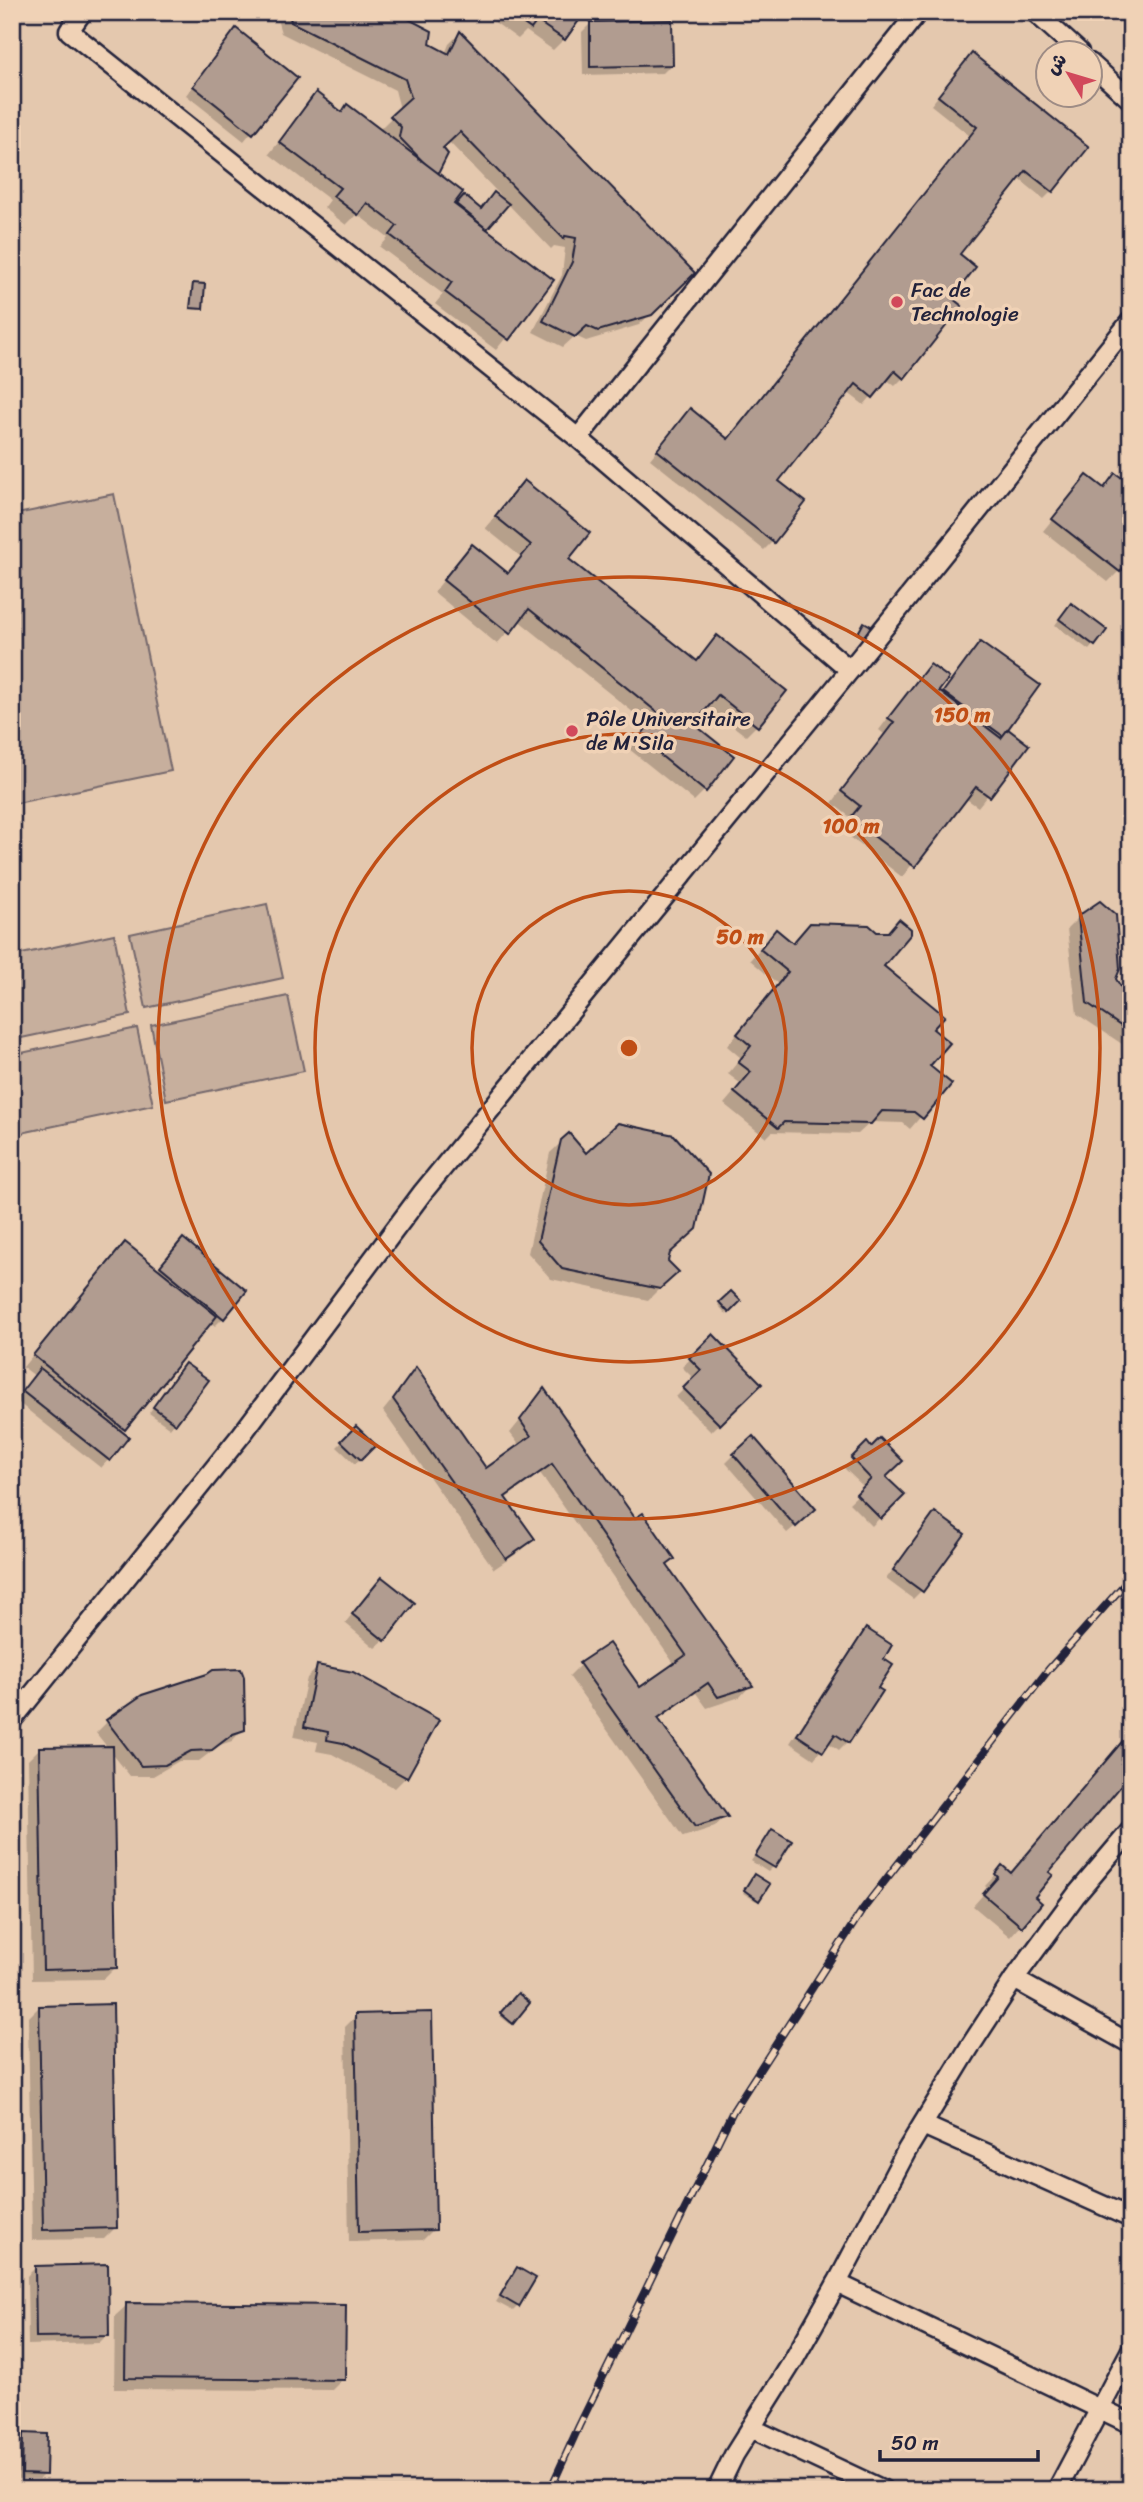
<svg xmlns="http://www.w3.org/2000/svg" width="1143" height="2502" viewBox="0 0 1143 2502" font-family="Sriracha,'Playpen Sans Arabic',sans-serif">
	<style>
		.green { fill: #c7af9d; stroke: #74686c; stroke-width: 2 }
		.shadow { fill: #0003; fill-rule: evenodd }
		.building { fill: #b19c90; stroke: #22223b; stroke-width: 2 }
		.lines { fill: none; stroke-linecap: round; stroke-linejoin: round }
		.street-casing { stroke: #22223b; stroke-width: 23 }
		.street { stroke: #f0d2b6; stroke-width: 18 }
		.rail-casing { stroke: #22223b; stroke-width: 8 }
		.rail { stroke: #f0d2b6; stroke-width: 5; stroke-dasharray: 16; stroke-linecap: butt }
		.ring { fill: none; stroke: #c04e15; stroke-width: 3.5 }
		.poi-dot { fill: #d1495b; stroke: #f0d2b6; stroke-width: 2.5 }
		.labels { text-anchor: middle; stroke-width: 7; stroke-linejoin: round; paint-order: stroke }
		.poi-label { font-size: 21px; fill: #22223b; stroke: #f0d2b6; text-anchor: start }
		.centre { fill: #c04e15; stroke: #f0d2b6; stroke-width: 3.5 }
		.ring-label { font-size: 21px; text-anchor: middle; font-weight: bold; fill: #c04e15; stroke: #f0d2b6; stroke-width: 7; stroke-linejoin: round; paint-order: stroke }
	</style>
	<rect width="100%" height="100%" fill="#e4c8ae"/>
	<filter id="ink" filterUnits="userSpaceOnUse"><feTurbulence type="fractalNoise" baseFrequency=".0143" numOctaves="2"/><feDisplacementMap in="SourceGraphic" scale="14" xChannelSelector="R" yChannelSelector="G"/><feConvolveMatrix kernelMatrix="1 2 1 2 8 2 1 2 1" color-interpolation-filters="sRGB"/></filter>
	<g filter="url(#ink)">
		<g class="green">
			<polygon points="114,494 171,771 12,804 12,515"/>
			<polygon points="267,904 283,978 146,1008 130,934"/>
			<polygon points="114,934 130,1015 12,1040 12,956"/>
			<polygon points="288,996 304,1071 166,1100 151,1025"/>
			<polygon points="137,1028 153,1105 12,1135 12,1055"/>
		</g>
		<g class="shadow">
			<polygon points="207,12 223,12 216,19"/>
			<path d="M275,12H391L428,45L445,54L449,44L460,33L692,273L639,325L586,341L575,336L563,347L533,332L562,275L565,248L554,246L551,249L507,203L484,230L551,281L496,350L435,304L443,294L380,247L388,238L357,214L346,225L324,208L330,200L269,154L317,95L341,113L379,130L400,109L395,90L281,33ZM448,141L502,197L500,199L480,211L464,197L454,207L451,205L436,174L440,149Z"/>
			<polygon points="487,12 583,12 564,39 553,50 526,31 518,39 485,15"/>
			<polygon points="709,12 733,12 723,22"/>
			<polygon points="590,24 671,65 663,73 583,75 582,32"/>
			<polygon points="228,38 296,78 244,141 186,95"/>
			<polygon points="964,64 1052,191 1044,199 1018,178 957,254 949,298 903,378 895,386 886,379 864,405 847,392 776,481 772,542 764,550 650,459 682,419 727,441 970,136 931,105"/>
			<polygon points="194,285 201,308 199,310 189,309"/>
			<polygon points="1115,476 1119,571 1108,582 1043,531 1087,477 1103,489"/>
			<polygon points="524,482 567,559 695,662 717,637 757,725 746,736 707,706 692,725 705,790 694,801 629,749 649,725 518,620 497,644 434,592 462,557 507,574 521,557 485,528"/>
			<polygon points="1066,610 1105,631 1089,650 1055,625"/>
			<polygon points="980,644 1005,729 1027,746 978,807 965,798 902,877 841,830 850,817 832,803 884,734 879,730 919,677 930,666 937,691 941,694"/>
			<polygon points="1079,917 1122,992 1131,993 1131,1050 1077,1014 1067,929"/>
			<polygon points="899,921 882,966 928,1067 949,1084 910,1129 903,1123 871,1122 858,1134 772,1132 766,1138 724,1104 741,1084 728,1074 741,1058 727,1046 778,984 750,960 765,943 792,945 886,934"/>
			<polygon points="569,1135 668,1253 665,1283 648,1300 551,1279 528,1253 550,1153"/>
			<polygon points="125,1244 157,1270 175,1248 223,1318 215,1326 210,1322 120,1433 109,1459 101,1468 15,1400 35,1376 23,1367"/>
			<polygon points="731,1293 739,1301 726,1314 718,1305"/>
			<polygon points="713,1337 760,1384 711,1432 676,1397 694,1379 682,1367"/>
			<polygon points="180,1370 206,1380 170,1428 149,1413"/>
			<polygon points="416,1370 485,1471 520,1446 510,1433 544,1391 750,1686 740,1697 707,1708 696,1693 657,1720 725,1816 715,1827 683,1837 569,1676 580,1665 640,1690 675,1665 540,1473 505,1499 533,1539 522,1550 494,1569 383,1411"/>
			<polygon points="356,1428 373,1445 355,1464 337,1447"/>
			<polygon points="867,1445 884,1477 902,1495 872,1526 849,1503 865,1488 844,1468"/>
			<polygon points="734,1455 806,1517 787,1533 726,1463"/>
			<polygon points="935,1514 922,1590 913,1599 886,1579"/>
			<polygon points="374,1587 384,1640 375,1648 345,1623"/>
			<polygon points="867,1631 881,1659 847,1742 839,1750 827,1742 814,1759 790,1743 858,1639"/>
			<polygon points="318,1667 406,1777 395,1788 332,1754 316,1751 318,1742 294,1737 307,1678"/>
			<polygon points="107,1722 243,1729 232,1741 220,1745 199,1761 179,1761 153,1776 130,1776 111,1752 115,1968 104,1979 32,1980 28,1760 39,1749 108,1748 96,1733"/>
			<polygon points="772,1831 773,1867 768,1872 751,1861"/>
			<polygon points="1002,1868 1010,1875 1046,1872 1033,1897 1040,1903 1010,1937 973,1906 988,1889 985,1886"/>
			<polygon points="753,1878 758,1899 756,1901 743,1893"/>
			<polygon points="518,1995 528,2003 510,2024 500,2016"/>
			<polygon points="39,2007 115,2228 104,2239 32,2240 28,2018"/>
			<polygon points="356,2016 434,2229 423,2240 349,2242 345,2027"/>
			<polygon points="35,2268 107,2335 99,2343 28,2345 27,2276"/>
			<polygon points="517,2270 518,2306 513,2311 496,2302"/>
			<polygon points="127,2305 343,2379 332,2390 114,2389 115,2316"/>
			<polygon points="24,2435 44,2474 39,2479 18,2479 19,2440"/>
		</g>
		<g class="building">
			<polygon points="289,12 395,12 432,31 430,44 449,54 460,31 695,273 652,315 598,331 587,326 575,337 543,321 572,262 576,238 565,236 564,239 460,132 443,148 448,154 437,176 399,137 401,127 390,116 411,97 405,79 291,22"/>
			<polygon points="507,12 585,12 565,40 537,21 531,29"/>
			<polygon points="672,20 673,65 590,67 590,22"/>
			<polygon points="236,28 298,78 253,134 193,86"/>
			<polygon points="972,53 1089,147 1053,192 1026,171 960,254 976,267 952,298 962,306 904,379 895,371 873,398 856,384 779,481 806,502 774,543 657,450 690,408 728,439 977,127 938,96"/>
			<polygon points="316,92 342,112 347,104 463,192 454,204 554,280 509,340 445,292 452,282 390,235 397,226 367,203 358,215 333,196 340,188 279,142"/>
			<polygon points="494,192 509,204 487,229 456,204 464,195 481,209"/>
			<polygon points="193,283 205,284 203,309 190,308"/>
			<polygon points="1115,473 1131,484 1131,559 1120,572 1052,519 1087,475 1104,488"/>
			<polygon points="524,480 590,533 569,559 697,661 717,635 787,691 758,727 718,695 694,724 734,756 706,792 639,738 658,713 529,609 510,634 443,580 472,544 508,573 531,545 495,516"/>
			<polygon points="1071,603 1107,630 1095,646 1059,619"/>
			<polygon points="864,622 871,626 864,637 858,633"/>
			<polygon points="980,642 1040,685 1003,736 943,692"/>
			<polygon points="930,664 949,678 939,691 1001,738 1008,729 1029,745 990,797 976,787 915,867 850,818 860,806 841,791 894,722 888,718"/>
			<polygon points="1100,901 1116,915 1120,969 1116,979 1123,990 1131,991 1131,1033 1087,1003 1078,916"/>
			<polygon points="899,919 911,929 911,934 884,966 945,1016 933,1029 950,1043 930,1066 952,1084 923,1119 914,1112 882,1111 871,1124 784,1122 778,1128 734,1092 751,1072 738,1062 751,1046 737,1034 788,972 760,949 776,929 793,943 810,923 869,925 877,932 888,932"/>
			<polygon points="618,1123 674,1135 709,1174 697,1229 670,1253 668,1261 679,1272 660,1289 562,1269 538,1241 561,1140 569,1133 586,1153"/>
			<polygon points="183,1238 247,1291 224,1319 160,1266"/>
			<polygon points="125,1242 217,1316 125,1430 33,1355"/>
			<polygon points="731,1291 741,1301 729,1313 719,1302"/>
			<polygon points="713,1334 762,1384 720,1425 683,1388 701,1370 689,1358"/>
			<polygon points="185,1363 209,1380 176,1424 153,1407"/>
			<polygon points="416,1367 486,1468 531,1436 520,1420 544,1388 635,1518 643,1513 675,1559 667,1565 753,1686 718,1697 708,1683 658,1718 728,1817 695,1827 579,1663 609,1643 640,1687 686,1655 552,1464 505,1497 535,1539 506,1559 393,1399"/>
			<polygon points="40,1368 129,1437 110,1461 22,1391"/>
			<polygon points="356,1426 376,1445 361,1460 341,1441"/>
			<polygon points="753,1436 816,1509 796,1527 733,1454"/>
			<polygon points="880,1438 903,1461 886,1477 905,1495 881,1519 856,1494 871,1479 851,1458 867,1442 871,1447"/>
			<polygon points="935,1512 965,1534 923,1592 893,1570"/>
			<polygon points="382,1577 415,1603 385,1641 352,1614"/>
			<polygon points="866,1628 892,1645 884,1659 893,1665 878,1688 883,1691 849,1743 835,1734 823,1752 797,1735"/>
			<polygon points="317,1665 353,1672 439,1720 407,1778 343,1743 327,1740 328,1732 304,1727"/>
			<polygon points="241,1669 244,1677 245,1730 233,1734 212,1750 191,1751 165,1765 141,1766 106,1720 142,1695 207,1674 213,1670"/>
			<polygon points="1131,1731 1131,1774 1049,1872 1053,1875 1035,1897 1042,1903 1022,1927 983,1894 998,1877 995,1874 1002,1865 1011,1873"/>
			<polygon points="113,1746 117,1968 43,1970 39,1747"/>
			<polygon points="772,1829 792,1841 775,1868 755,1856"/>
			<polygon points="754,1874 770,1884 759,1901 744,1890"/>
			<polygon points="518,1993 530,2003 513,2024 500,2013"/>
			<polygon points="113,2004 117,2228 43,2230 39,2006"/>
			<polygon points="432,2012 436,2230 359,2232 355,2014"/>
			<polygon points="108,2264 109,2336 36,2337 35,2266"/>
			<polygon points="517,2267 536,2278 519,2307 500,2296"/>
			<polygon points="126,2303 346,2305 345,2380 125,2378"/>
			<polygon points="23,2433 47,2434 46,2475 22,2474"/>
		</g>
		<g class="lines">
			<g class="street-casing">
				<g id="street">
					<polyline points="82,12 69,31 578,438 850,670"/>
					<polyline points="1035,12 1079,52"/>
					<polyline points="1090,63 1131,100"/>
					<polyline points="578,438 918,12"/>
					<polyline points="12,1720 242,1434 423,1192 850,670 1131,321"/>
					<polyline points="1014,1979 1131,2044"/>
					<polyline points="923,2125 1131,2218"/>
					<polyline points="837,2283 1131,2424"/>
					<polyline points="751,2428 883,2490"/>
					<polyline points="717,2490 734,2455 793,2361 837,2283 907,2150 969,2048 1014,1979 1076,1895 1131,1830"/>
					<polyline points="1057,2490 1131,2350"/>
				</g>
			</g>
			<use href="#street" class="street"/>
			<g class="rail-casing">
				<polyline id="rail" points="550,2490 579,2426 733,2111 863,1909 1049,1669 1131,1577"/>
			</g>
			<use href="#rail" class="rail"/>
		</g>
	</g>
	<g class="ring">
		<circle cx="629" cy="1048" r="157"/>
		<circle cx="629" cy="1048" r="314"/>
		<circle cx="629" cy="1048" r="471"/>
	</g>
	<g class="poi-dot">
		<circle cx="897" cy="302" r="7"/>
		<circle cx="572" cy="731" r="7"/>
	</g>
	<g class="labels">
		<g class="poi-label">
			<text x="911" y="297">Fac de<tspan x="911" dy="24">Technologie</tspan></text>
			<text x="586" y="726">Pôle Universitaire<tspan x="586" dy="24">de M'Sila</tspan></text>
		</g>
	</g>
	<circle cx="629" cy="1048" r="10" class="centre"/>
	<g class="ring-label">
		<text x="962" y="722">150 m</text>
		<text x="851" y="833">100 m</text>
		<text x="740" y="944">50 m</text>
	</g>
	<rect width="1143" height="2502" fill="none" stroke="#f0d2b6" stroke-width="42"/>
	<rect x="21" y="21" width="1101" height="2460" fill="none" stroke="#22223b" stroke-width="2.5" filter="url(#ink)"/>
	<g transform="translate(1069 74) rotate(308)"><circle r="33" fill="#f0d2b6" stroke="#9e8c85" stroke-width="2"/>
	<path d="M0-5L12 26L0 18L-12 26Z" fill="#d1495b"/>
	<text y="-10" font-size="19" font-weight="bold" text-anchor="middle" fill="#22223b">ش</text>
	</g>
	<path d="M880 2450v10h158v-10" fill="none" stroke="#22223b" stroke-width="3.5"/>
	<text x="891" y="2450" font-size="21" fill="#22223b" stroke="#f0d2b6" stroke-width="5" paint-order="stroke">50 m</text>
</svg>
